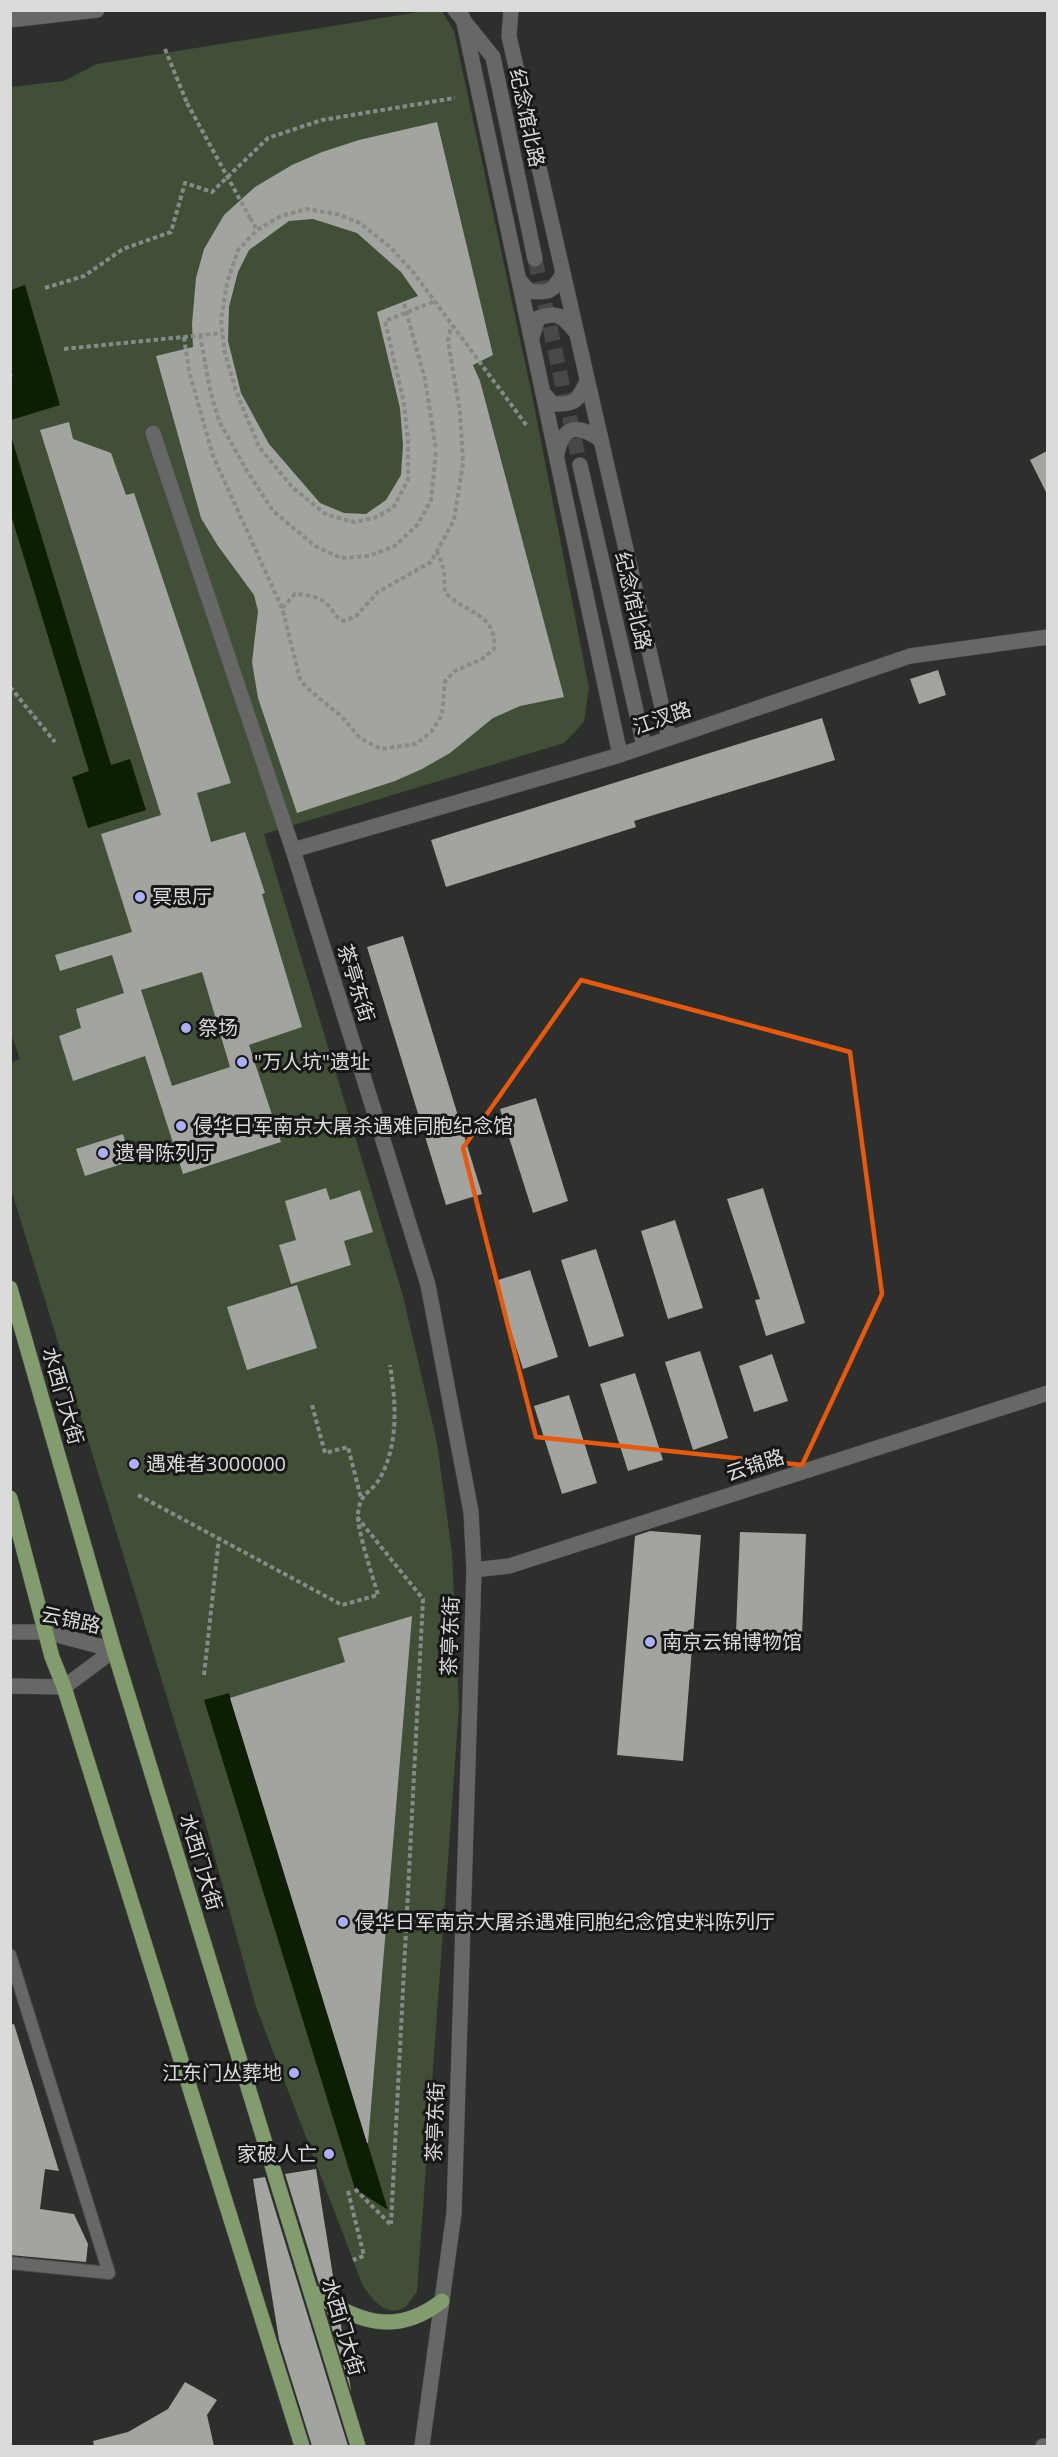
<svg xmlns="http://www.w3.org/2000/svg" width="1058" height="2457" viewBox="0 0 1058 2457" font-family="'Open Sans','Noto Sans SC',sans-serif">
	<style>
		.green { fill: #404f35 }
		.water { fill: #0e1e02 }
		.building { fill: #a2a4a0; fill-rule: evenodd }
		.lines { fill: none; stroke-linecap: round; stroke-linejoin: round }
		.tertiary-tunnel { stroke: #474946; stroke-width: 15; stroke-dasharray: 15 8; stroke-linecap: butt }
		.service-casing { stroke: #494a48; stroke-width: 14 }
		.minor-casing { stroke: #494a48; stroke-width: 16 }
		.tertiary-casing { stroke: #494a48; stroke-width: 16 }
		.secondary-casing { stroke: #494a48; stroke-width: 16 }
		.primary-casing { stroke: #494a48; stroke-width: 16 }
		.path { stroke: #888a88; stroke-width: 4; stroke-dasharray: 4.5 3; stroke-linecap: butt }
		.service { stroke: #656864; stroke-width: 12 }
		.minor { stroke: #656864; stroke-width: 15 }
		.tertiary { stroke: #656864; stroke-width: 15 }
		.secondary { stroke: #656864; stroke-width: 15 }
		.primary { stroke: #819d6d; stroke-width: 15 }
		.path-bridge { stroke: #888a88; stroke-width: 4; stroke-dasharray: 4.5 3; stroke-linecap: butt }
		.marked { fill: none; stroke: #e8590c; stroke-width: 4.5; stroke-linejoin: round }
		.poi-dot { fill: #adaffb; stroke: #161716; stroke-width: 2 }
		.labels { text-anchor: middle; stroke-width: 6; stroke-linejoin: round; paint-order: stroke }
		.street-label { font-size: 20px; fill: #dadcda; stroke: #161716 }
		.poi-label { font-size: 20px; fill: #dadcda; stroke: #161716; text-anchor: start }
	</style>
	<rect width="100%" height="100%" fill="#2d2f2c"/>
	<path class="green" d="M425,11H442L454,31L532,395L589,688L584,722L564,743L264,834L403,1296L437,1443L452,1553L459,1707L417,2292C413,2296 409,2304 405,2307C387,2319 372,2299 363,2286L256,2007L204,1818L11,1189V1063L20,1059L11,1033V87L64,81L97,64Z"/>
	<g class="water">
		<polygon points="25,285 60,405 11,420 11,377 13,376 10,366 11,290"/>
		<polygon points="11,436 111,765 130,759 146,810 88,828 72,777 89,771 11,515"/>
		<polygon points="229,1693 388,2210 355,2189 204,1700"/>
	</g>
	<g class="building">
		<path d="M437,122L493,355L473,365L480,381L564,697L520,706L493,718L450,753L422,769L395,781L297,813L258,698L252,662L258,611L254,595L218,546L201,518L156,356L193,347L192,324L196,278L204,249L224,215L255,187L292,165L322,152L359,140ZM313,219L357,233L401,272L418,296L377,312L400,408L403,445L401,475L386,500L366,514L344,513L320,503L269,444L241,393L228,341L229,307L238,272L249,250L289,221Z"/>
		<path d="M69,422L73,439L111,453L126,495L134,493L231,783L197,793L211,842L245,832L265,893L262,894L302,1027L249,1045L281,1142L183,1174L145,1056L73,1081L59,1036L81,1028L76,1009L124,993L112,955L60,971L55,955L132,932L101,834L161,815L40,430ZM202,972L230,1067L172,1086L141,990Z"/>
		<polygon points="1047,451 1047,494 1030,460"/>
		<polygon points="938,670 946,695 919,704 910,679"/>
		<polygon points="822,718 835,760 634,821 636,827 446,887 431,840"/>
		<polygon points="403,936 482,1194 446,1205 367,947"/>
		<polygon points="536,1098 568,1201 533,1213 500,1109"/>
		<polygon points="123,1134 131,1161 85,1176 76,1149"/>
		<polygon points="326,1188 330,1200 360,1190 373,1232 344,1241 351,1265 291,1284 279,1245 296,1240 285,1201"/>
		<polygon points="763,1188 805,1323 766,1336 755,1300 760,1299 727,1199"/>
		<polygon points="675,1220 703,1308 668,1319 641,1231"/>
		<polygon points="596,1249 624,1336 589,1347 561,1260"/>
		<polygon points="530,1270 558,1357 523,1369 495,1281"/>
		<polygon points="297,1285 317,1348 247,1370 227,1307"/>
		<polygon points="700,1351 728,1438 693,1450 665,1362"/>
		<polygon points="772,1354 788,1401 754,1412 739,1366"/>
		<polygon points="635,1373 663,1460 628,1471 600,1384"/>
		<polygon points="569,1395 597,1483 562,1494 534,1406"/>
		<polygon points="650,1531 701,1535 683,1761 617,1755 635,1536"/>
		<polygon points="740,1532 806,1534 802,1636 736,1633"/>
		<polygon points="412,1616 368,2143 367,2143 230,1698 345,1662 338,1638"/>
		<polygon points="14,2024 59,2171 45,2169 40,2209 74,2214 88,2244 86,2262 10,2255 10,2025"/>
		<polygon points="316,2169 336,2295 319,2284 285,2174"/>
		<polygon points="265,2177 348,2446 312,2446 279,2340 253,2179"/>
		<polygon points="327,2312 340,2319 351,2391"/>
		<polygon points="185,2382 217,2400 207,2415 214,2446 94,2446 93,2441 128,2432 168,2409"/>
	</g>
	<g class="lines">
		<polyline class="tertiary-tunnel" points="535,259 580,465"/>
		<g class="service-casing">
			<polyline id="service" points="10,1955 109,2273 10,2263"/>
		</g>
		<g class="minor-casing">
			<polyline id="minor" points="153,433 293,850"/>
		</g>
		<g class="tertiary-casing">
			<g id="tertiary">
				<polyline points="455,10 493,57 535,259"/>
				<polyline points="511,10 509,36 669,738"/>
				<polyline points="463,18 620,755"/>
				<path d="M519,280L529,291C550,294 552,291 563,274"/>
				<path d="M532,337L538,318C557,311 563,316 575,331"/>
				<path d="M543,393L553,404C575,405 578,401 587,381"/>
				<path d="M557,454C563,423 580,425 601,440"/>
				<polyline points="580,465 644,746"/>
				<polyline points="474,1570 509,1566 1048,1393"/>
				<polyline points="10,1632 46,1632 114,1650"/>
				<polyline points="10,1686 64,1687 114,1650"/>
				<polyline points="422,2446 454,2213 474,1570 471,1512 428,1285 293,850 620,755 910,656 1048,637"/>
				<polyline points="1043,2446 1048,2446"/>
			</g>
		</g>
		<g class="secondary-casing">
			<polyline id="secondary" points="10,20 97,10"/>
		</g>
		<g class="primary-casing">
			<g id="primary">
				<polyline points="10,1288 114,1650 358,2446"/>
				<polyline points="10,1498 52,1657 64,1687 302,2446"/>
				<path d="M311,2291C357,2321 394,2338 442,2301"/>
			</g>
		</g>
		<g class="path">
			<polyline points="165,49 187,103"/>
			<polyline points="250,218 257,230"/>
			<polyline points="45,288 84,276 123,249 171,232 185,183 212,192 268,138 322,120 455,98"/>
			<polyline points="433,302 385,321 404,403 408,442 408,480 393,508 374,518 354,522 327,515 293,488 259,447 236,391 224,349 221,319 227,283 238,250 257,230 281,216 306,209 337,214 360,223 390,247 413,272 527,426"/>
			<polyline points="200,335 210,390 219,421 247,471 273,511 315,546 341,558 369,556 395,546 418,524 431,500 436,450"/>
			<path d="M184,337L189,371L213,456L282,608L300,679L306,687L342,717L360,738L381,749L416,744L431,732L442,715L445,681L455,671L482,659L494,649C497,612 465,614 445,592L444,570L437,551"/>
			<polyline points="64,349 222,333"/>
			<path d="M282,608L295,594C306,595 319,596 327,604C336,612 332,616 344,621L356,616L378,592L431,562L454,520L463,463L460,412L448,341L451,326"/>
			<polyline points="10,687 55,742"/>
			<polyline points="312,1405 325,1453 348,1447 361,1498"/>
			<path d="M138,1495L342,1605L378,1595C373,1578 357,1529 358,1515C359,1492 371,1494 380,1478C399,1444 396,1402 390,1365"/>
			<polyline points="357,1517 423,1599 391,2224"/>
			<polyline points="204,1675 219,1538"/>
			<polyline points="355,2189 390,2224"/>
			<polyline points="348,2191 364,2256 353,2260"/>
		</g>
		<use href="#service" class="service"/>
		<use href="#minor" class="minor"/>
		<use href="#tertiary" class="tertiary"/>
		<use href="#secondary" class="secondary"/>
		<use href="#primary" class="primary"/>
		<g class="path-bridge">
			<polyline points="187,103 250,218"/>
			<polyline points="404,304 425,379 436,450"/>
		</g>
	</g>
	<path class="marked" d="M581,980L850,1052L882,1294L802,1465L536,1437L463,1148Z"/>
	<g class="poi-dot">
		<circle cx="140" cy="897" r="6"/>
		<circle cx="186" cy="1028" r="6"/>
		<circle cx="242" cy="1062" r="6"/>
		<circle cx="181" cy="1126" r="6"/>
		<circle cx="103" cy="1153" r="6"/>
		<circle cx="134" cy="1464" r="6"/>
		<circle cx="650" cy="1642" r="6"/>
		<circle cx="343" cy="1922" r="6"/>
		<circle cx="294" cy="2073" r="6"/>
		<circle cx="329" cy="2154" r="6"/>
	</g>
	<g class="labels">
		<g class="street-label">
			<text transform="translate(527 118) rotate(78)" y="7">纪念馆北路</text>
			<text transform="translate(633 601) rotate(77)" y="7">纪念馆北路</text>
			<text transform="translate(662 718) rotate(-19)" y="7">江汊路</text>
			<text transform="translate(356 983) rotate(73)" y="7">茶亭东街</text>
			<text transform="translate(63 1396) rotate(74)" y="7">水西门大街</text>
			<text transform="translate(755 1465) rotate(-18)" y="7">云锦路</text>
			<text transform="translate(71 1620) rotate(12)" y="7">云锦路</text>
			<text transform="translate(450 1636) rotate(-88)" y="7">茶亭东街</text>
			<text transform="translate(201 1862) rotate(73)" y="7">水西门大街</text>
			<text transform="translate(435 2122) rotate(-88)" y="7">茶亭东街</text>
			<text transform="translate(343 2327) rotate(73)" y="7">水西门大街</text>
		</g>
		<g class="poi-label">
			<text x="152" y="904">冥思厅</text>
			<text x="198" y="1035">祭场</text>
			<text x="254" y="1069">"万人坑"遗址</text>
			<text x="193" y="1133">侵华日军南京大屠杀遇难同胞纪念馆</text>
			<text x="115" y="1160">遗骨陈列厅</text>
			<text x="146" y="1471">遇难者3000000</text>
			<text x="662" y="1649">南京云锦博物馆</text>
			<text x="355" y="1929">侵华日军南京大屠杀遇难同胞纪念馆史料陈列厅</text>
			<text x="282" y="2080" text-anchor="end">江东门丛葬地</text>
			<text x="317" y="2161" text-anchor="end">家破人亡</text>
		</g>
	</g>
	<rect width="1058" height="2457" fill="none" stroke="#dadcda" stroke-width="24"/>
</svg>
